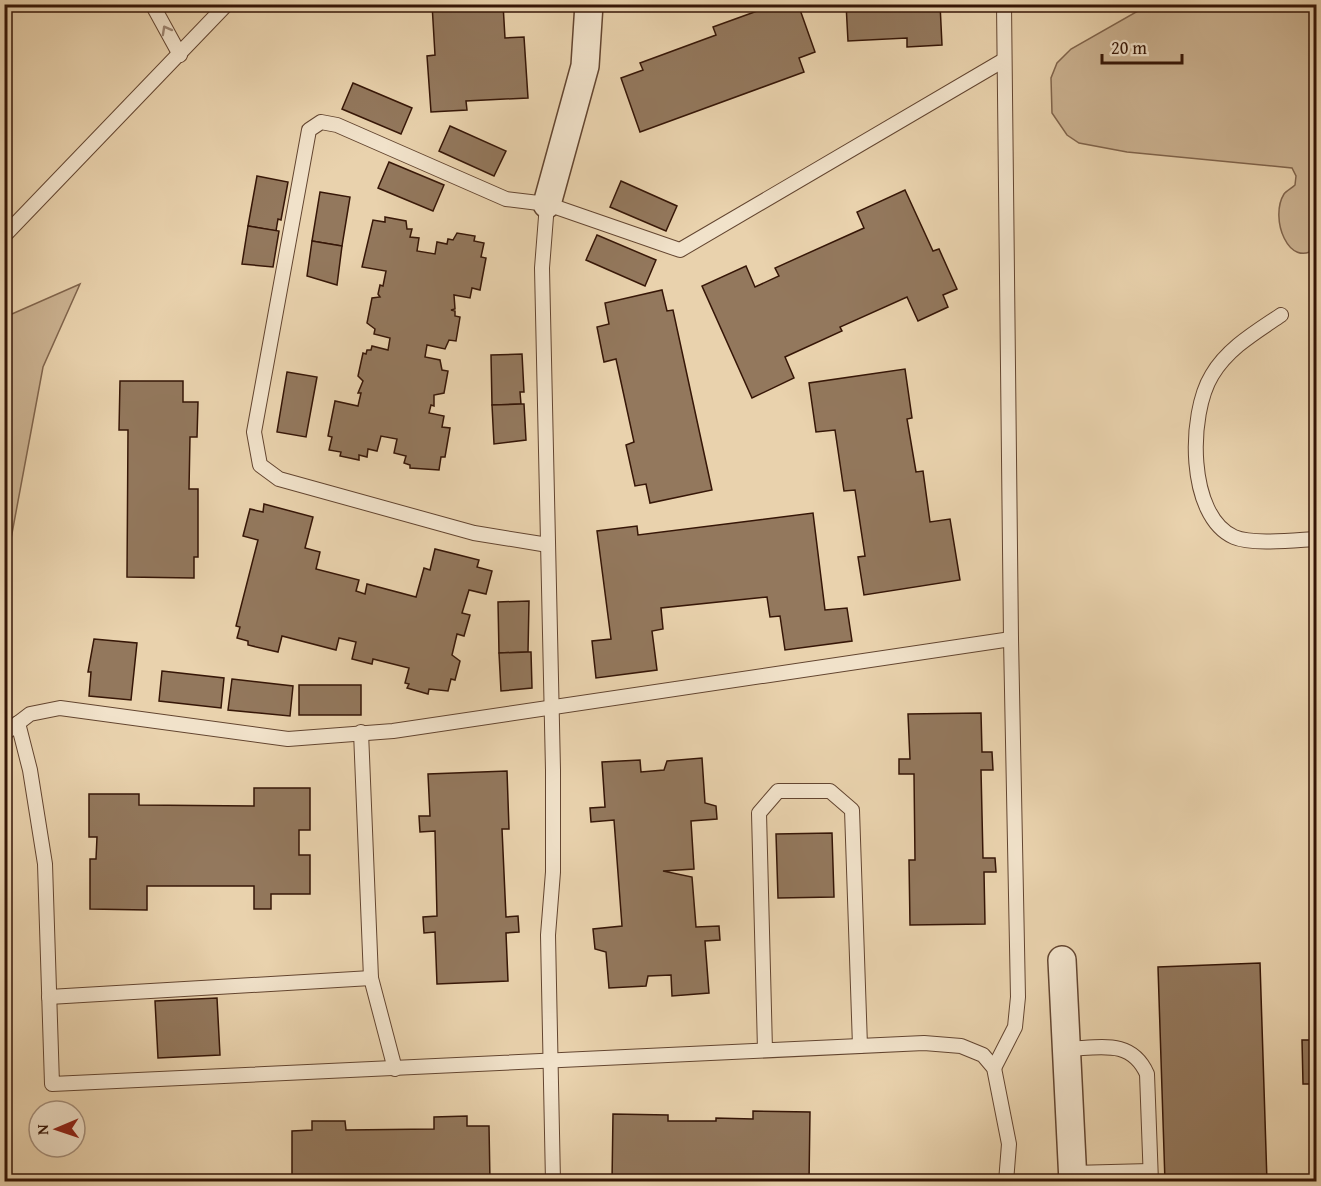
<svg xmlns="http://www.w3.org/2000/svg" width="1321" height="1186" viewBox="0 0 1321 1186" font-family="'Gentium Book Plus',serif">
	<style>
		.green { fill: #cbb291; stroke: #80644c; stroke-width: 1.5 }
		.building { fill: #93785d; stroke: #361607; stroke-width: 1.5 }
		.lines { fill: none; stroke-linecap: round; stroke-linejoin: round }
		.service-casing { stroke: #634530; stroke-width: 16 }
		.minor-casing { stroke: #634530; stroke-width: 30 }
		.service { stroke: #f1e2ca; stroke-width: 14 }
		.minor { stroke: #f1e2ca; stroke-width: 27 }
		.oneway { stroke: #9d8672 }
	</style>
	<rect width="100%" height="100%" fill="#e9d2ad"/>
	<filter id="stains"><feTurbulence type="fractalNoise" baseFrequency=".00333" numOctaves="4"/><feColorMatrix values="0 0 0 0 .2 0 0 0 0 .09 0 0 0 0 .02 0 0 0 .5 -.17"/></filter>
	<radialGradient id="worn" r=".72"><stop offset=".6" stop-color="#630" stop-opacity="0"/><stop offset="1" stop-color="#630" stop-opacity=".3"/></radialGradient>
	<g class="green">
		<path d="M1140,5H1316V248C1289,270 1269,218 1284,194C1286,191 1292,188 1295,185L1296,176L1292,168L1127,152L1079,143L1067,135L1052,113L1051,78L1057,63L1071,49L1138,11Z"/>
		<polygon points="80,284 43,367 5,571 5,317"/>
	</g>
	<g class="building">
		<polygon points="432,4 503,4 505,38 524,37 528,98 466,101 467,110 431,112 427,56 435,55"/>
		<polygon points="758,4 798,4 815,52 799,58 804,72 640,132 621,78 643,70 640,63 716,35 713,27 760,10"/>
		<polygon points="846,4 940,4 942,45 907,47 907,38 848,41"/>
		<polygon points="353,83 412,108 401,134 342,109"/>
		<polygon points="450,126 506,151 494,176 439,151"/>
		<polygon points="389,162 444,185 433,211 378,188"/>
		<polygon points="257,176 288,182 281,220 278,219 276,231 248,226"/>
		<polygon points="621,181 677,206 666,231 610,207"/>
		<polygon points="905,190 933,251 939,249 957,289 943,295 948,307 918,321 907,297 840,327 842,331 785,357 794,378 752,398 702,286 746,266 755,287 779,276 775,268 864,228 857,212"/>
		<polygon points="320,192 350,197 342,246 312,241"/>
		<polygon points="385,217 406,221 407,229 412,229 410,237 419,238 417,251 435,254 437,242 447,244 448,239 453,240 457,233 475,236 474,241 484,243 481,257 486,258 480,290 472,288 470,298 454,295 455,309 451,310 455,311 455,316 460,317 456,341 449,340 445,349 427,345 425,357 440,360 442,370 448,371 444,393 434,395 434,406 431,405 429,413 444,416 442,427 450,428 445,457 441,457 439,470 410,468 410,465 404,463 406,456 394,453 397,439 381,436 377,451 368,449 367,457 359,455 359,460 340,456 341,452 329,450 332,437 328,436 335,401 358,406 361,393 358,393 363,381 358,376 363,353 366,354 367,350 371,350 372,346 388,350 390,338 374,334 375,329 367,323 372,298 380,297 378,294 380,285 383,286 386,271 362,267 373,220 385,222"/>
		<polygon points="248,226 279,231 273,267 242,264"/>
		<polygon points="597,235 656,260 645,286 586,260"/>
		<polygon points="312,241 342,246 337,285 307,276"/>
		<polygon points="662,290 667,311 673,310 712,490 650,503 646,484 635,486 626,445 634,442 616,359 604,362 597,327 609,324 605,303"/>
		<polygon points="522,354 524,392 520,392 521,404 492,405 491,355"/>
		<polygon points="905,369 912,418 907,419 916,472 923,471 930,522 950,519 960,580 864,595 858,557 865,556 855,490 844,491 835,430 816,432 809,383"/>
		<polygon points="287,372 317,377 306,437 277,432"/>
		<polygon points="120,381 183,381 183,402 198,402 197,437 190,437 189,489 198,489 198,557 194,557 194,578 127,577 128,430 119,430"/>
		<polygon points="521,404 524,404 526,440 494,444 492,405"/>
		<polygon points="264,504 313,517 305,548 320,552 316,569 359,580 356,591 365,594 367,584 416,597 424,568 430,570 435,549 479,560 477,567 492,571 486,594 469,590 462,613 470,615 464,636 457,634 452,655 460,661 455,680 451,679 448,691 429,689 428,694 407,688 409,684 405,683 409,668 373,659 372,664 352,659 356,642 339,638 336,650 282,636 278,652 248,645 248,641 237,638 240,627 236,626 258,540 243,536 250,509 263,512"/>
		<polygon points="813,513 825,610 847,608 852,641 785,650 780,616 770,617 767,597 661,608 663,629 652,631 657,670 596,678 592,641 611,639 597,531 637,526 638,535"/>
		<polygon points="529,601 528,652 499,653 498,602"/>
		<polygon points="94,639 137,643 131,700 89,696 91,672 88,672"/>
		<polygon points="528,652 531,652 532,688 501,691 499,653"/>
		<polygon points="162,671 224,678 221,708 159,701"/>
		<polygon points="232,679 293,686 290,716 228,710"/>
		<rect x="299" y="685" width="62" height="30"/>
		<polygon points="981,713 982,752 992,752 993,770 981,770 983,858 995,858 996,872 984,872 985,924 910,925 909,860 915,860 914,774 899,774 899,759 910,759 908,714"/>
		<polygon points="702,758 705,803 716,806 717,819 691,821 694,869 663,871 692,877 696,927 719,926 720,940 705,941 709,993 672,996 671,975 648,976 646,986 609,988 606,952 595,949 593,929 622,926 614,820 591,822 590,808 605,807 602,762 640,760 641,772 664,770 667,761"/>
		<polygon points="507,771 509,829 502,829 506,917 518,916 519,932 506,933 508,981 437,984 435,932 424,933 423,917 437,916 435,831 420,832 419,816 430,816 428,774"/>
		<polygon points="254,788 310,788 310,830 299,830 299,855 310,855 310,894 271,894 271,909 254,909 254,886 147,886 147,910 90,909 90,859 96,859 97,837 89,837 89,794 139,794 139,805 254,806"/>
		<polygon points="832,833 834,897 778,898 776,834"/>
		<polygon points="1260,963 1267,1182 1165,1182 1158,967"/>
		<polygon points="217,998 220,1055 158,1058 155,1001"/>
		<polygon points="1302,1040 1316,1040 1316,1084 1303,1084"/>
		<polygon points="753,1111 810,1112 809,1182 612,1182 613,1114 668,1115 668,1121 716,1121 716,1118 753,1119"/>
		<polygon points="467,1116 467,1126 489,1126 490,1182 292,1182 292,1131 312,1130 312,1121 345,1121 346,1130 434,1129 434,1117"/>
	</g>
	<g class="lines">
		<g class="service-casing">
			<g id="service">
				<polyline points="152,4 180,55"/>
				<polyline points="547,204 542,268 553,770 553,872 548,935 553,1182"/>
				<polyline points="4,236 227,4"/>
				<path d="M1281,315C1256,332 1228,348 1212,375C1188,414 1187,516 1234,537C1252,545 1296,540 1316,539"/>
				<polyline points="548,545 474,533 279,479 260,465 254,432 309,130 321,122 337,125 506,199 547,204 680,250 1004,60"/>
				<polyline points="18,723 30,770 45,864 52,1084 924,1043 961,1046 983,1055 994,1068 1009,1144 1006,1182"/>
				<polyline points="361,732 371,978 395,1069"/>
				<polyline points="4,734 30,714 60,708 288,739 393,731 1011,639"/>
				<polyline points="49,997 371,978"/>
				<path d="M1066,1049C1099,1048 1131,1038 1147,1074L1151,1182"/>
				<polyline points="765,1050 759,813 778,791 830,791 852,810 860,1046"/>
				<polyline points="994,1068 1015,1027 1018,997 1011,639 1004,4"/>
				<polyline points="1072,1173 1150,1171"/>
			</g>
		</g>
		<g class="minor-casing">
			<g id="minor">
				<polyline points="547,204 585,66 589,4"/>
				<polyline points="1062,960 1073,1182"/>
			</g>
		</g>
		<use href="#service" class="service"/>
		<use href="#minor" class="minor"/>
	</g>
	<defs><path id="oneway-chevron" d="M-2-3.5L2.5 0L-2 3.5" fill="none" stroke-width="1.6" stroke-linecap="round" stroke-linejoin="round" transform="scale(1.5)"/></defs>
	<use class="oneway" href="#oneway-chevron" transform="translate(166 30) rotate(-119)"/>
	<rect width="1321" height="1186" fill="none" stroke="#e9d2ad" stroke-width="24"/>
	<rect x="6" y="6" width="1309" height="1174" fill="none" stroke="#361607" stroke-width="3"/>
	<rect x="12" y="12" width="1297" height="1162" fill="none" stroke="#361607" stroke-width="1.5"/>
	<g transform="translate(57 1129) rotate(268)"><circle r="28" fill="#f1e2ca" stroke="#a6907c" stroke-width="1.5"/>
	<path d="M0-4.5L10 22L0 15L-10 22Z" fill="#8f2418"/>
	<text y="-9" font-size="16" font-weight="bold" text-anchor="middle" fill="#361607">N</text>
	</g>
	<path d="M1102 54v9h80v-9" fill="none" stroke="#361607" stroke-width="3"/>
	<text x="1111" y="54" font-size="18" fill="#361607" stroke="#f1e2ca" stroke-width="4.5" paint-order="stroke">20 m</text>
	<rect width="100%" height="100%" filter="url(#stains)"/>
	<rect width="100%" height="100%" fill="url(#worn)"/>
</svg>
